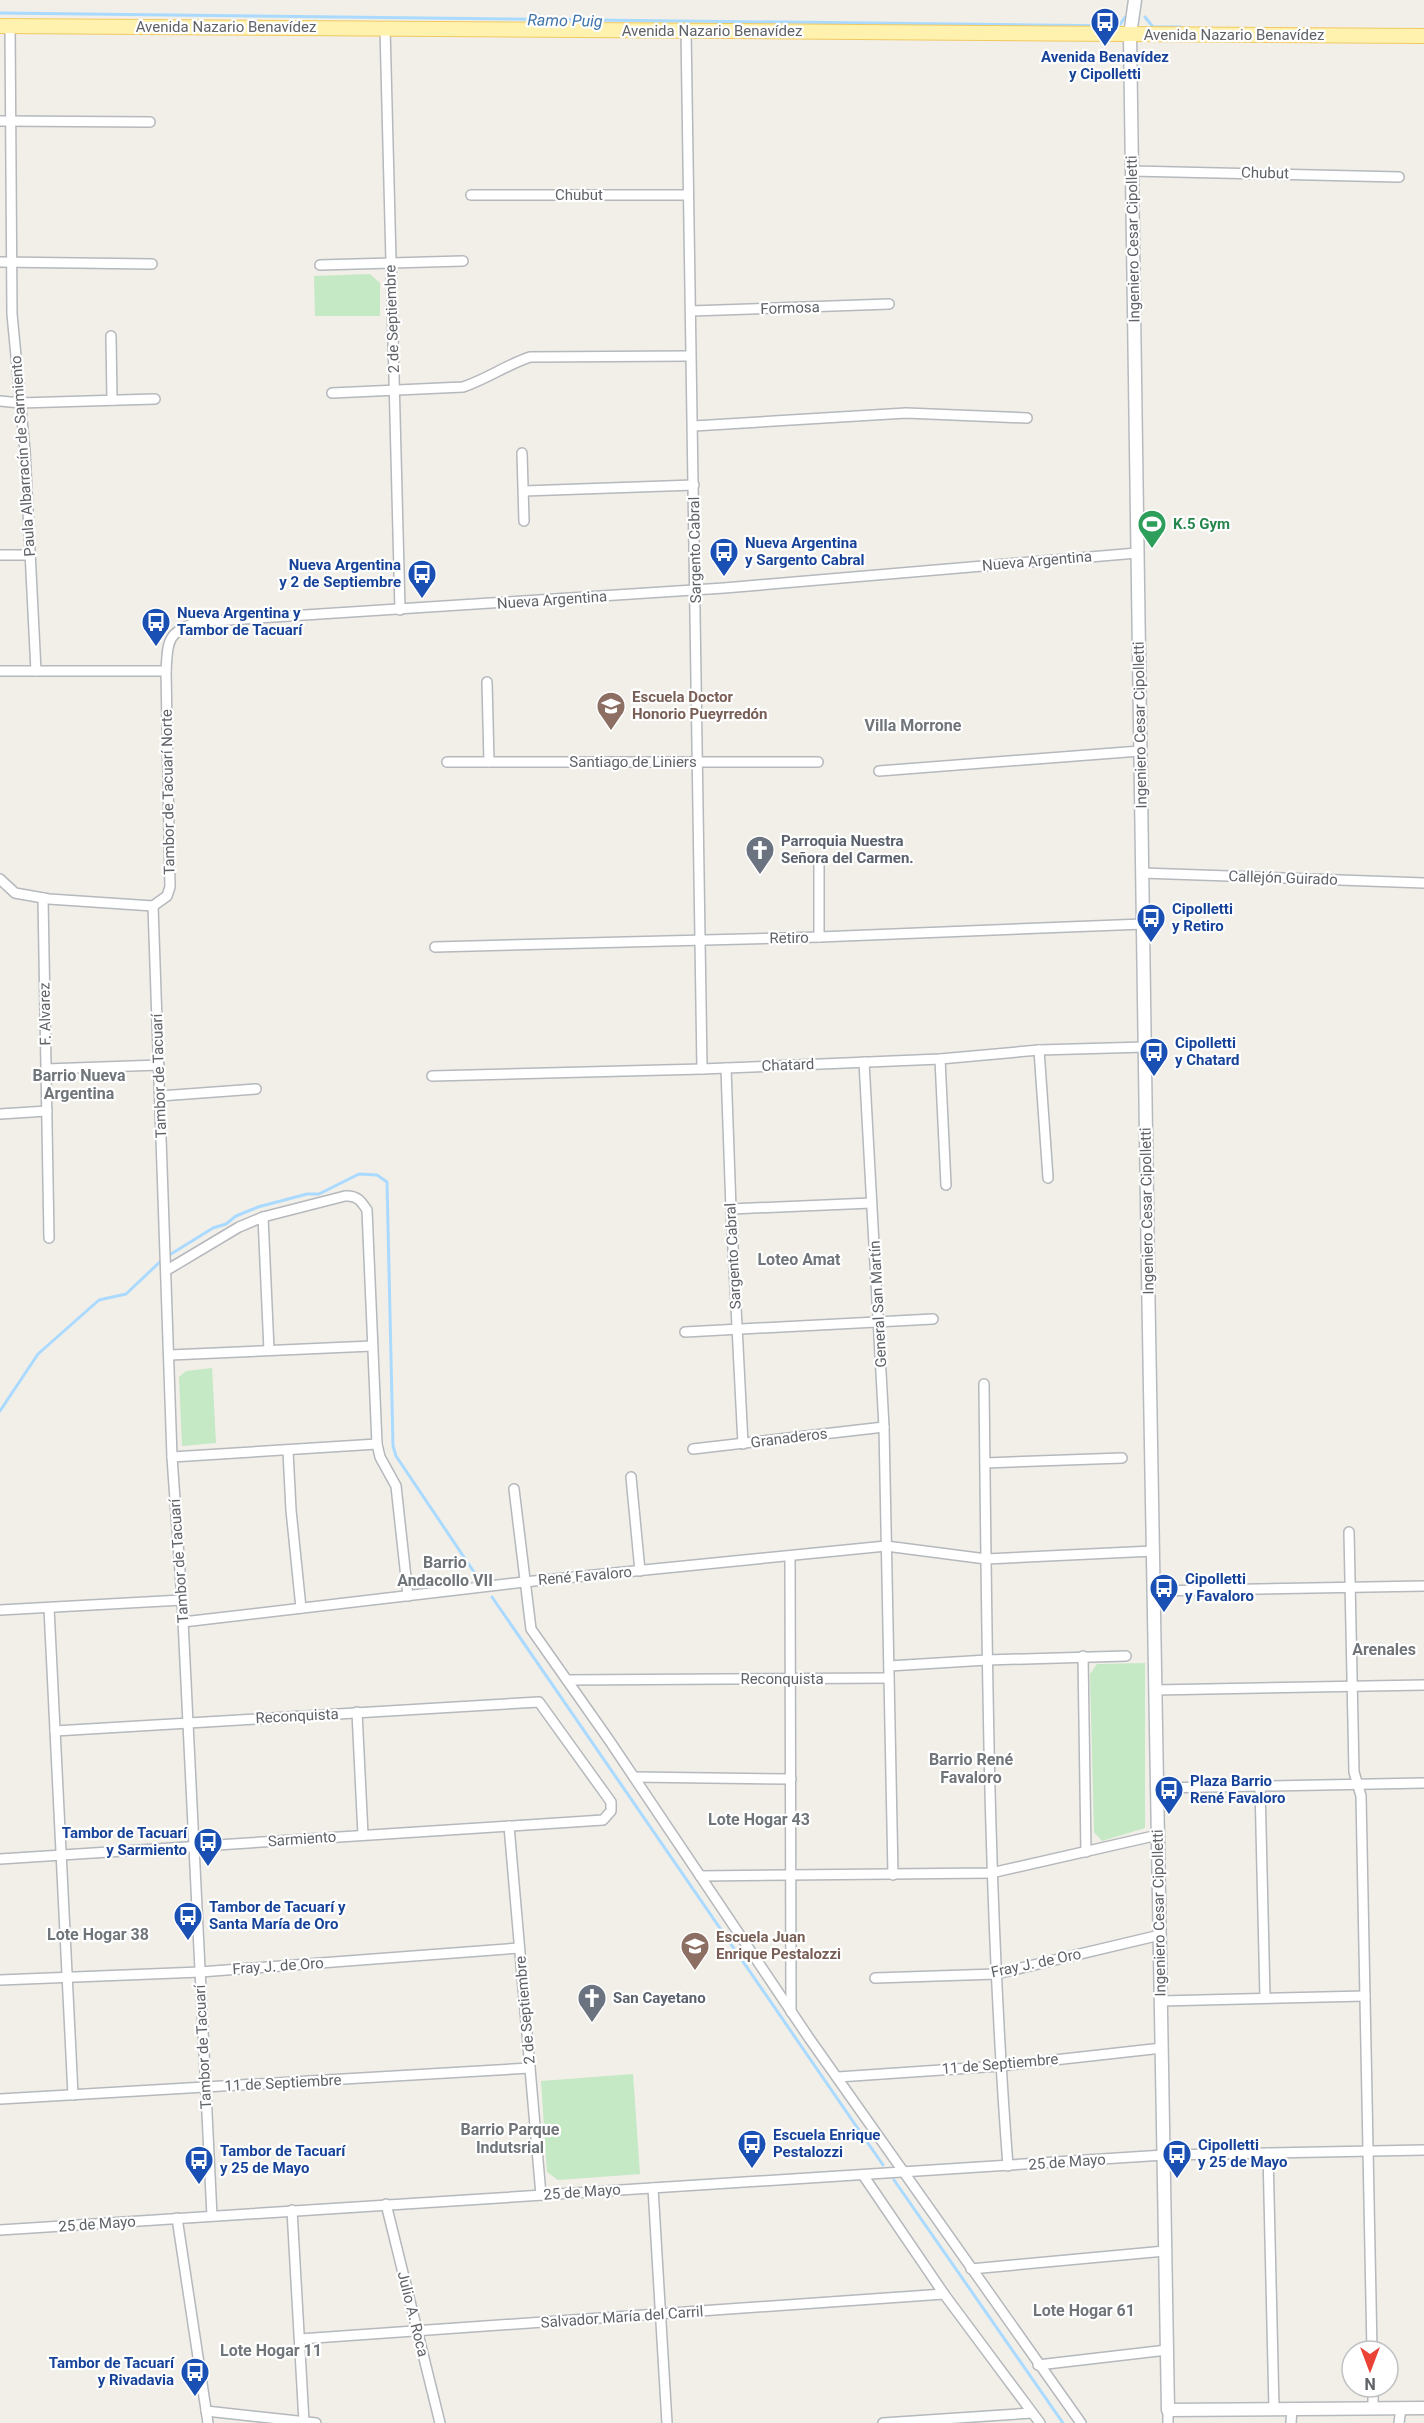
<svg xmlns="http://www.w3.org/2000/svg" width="1424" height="2423" viewBox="0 0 1424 2423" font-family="Roboto,sans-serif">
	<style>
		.green { fill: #c5e8c5 }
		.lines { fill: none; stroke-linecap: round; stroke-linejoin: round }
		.stream { stroke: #aadaff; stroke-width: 3 }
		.street-casing { stroke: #b5b8bc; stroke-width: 12 }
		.secondary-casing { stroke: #b6babf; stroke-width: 15 }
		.primary-casing { stroke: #f2c960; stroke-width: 16 }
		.street { stroke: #fff; stroke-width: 9 }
		.secondary { stroke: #fff; stroke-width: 12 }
		.primary { stroke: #fff2af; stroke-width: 14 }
		.labels { text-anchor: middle; stroke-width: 4.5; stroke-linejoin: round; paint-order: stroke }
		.street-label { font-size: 15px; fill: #5f6368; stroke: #fff }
		.transit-label { font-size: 15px; font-weight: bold; fill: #164399; stroke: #fff; text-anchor: start }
		.leisure-label { font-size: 15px; font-weight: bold; fill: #27864d; stroke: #fff; text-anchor: start }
		.education-label { font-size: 15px; font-weight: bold; fill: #785e54; stroke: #fff; text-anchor: start }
		.worship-label { font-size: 15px; font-weight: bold; fill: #5b616d; stroke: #fff; text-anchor: start }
		.water-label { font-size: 16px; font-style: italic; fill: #4174aa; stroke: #fff }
		.neighbourhood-label { font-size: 16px; font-weight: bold; fill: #70757a; stroke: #fff }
	</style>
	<rect width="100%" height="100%" fill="#f1efe8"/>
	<g class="green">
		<polygon points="370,274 380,283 380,316 315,316 314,276"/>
		<polygon points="212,1368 216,1443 182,1446 179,1377 186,1371"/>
		<polygon points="1145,1663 1145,1828 1102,1841 1094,1832 1090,1674 1097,1664"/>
		<polygon points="633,2074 640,2174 558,2180 547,2172 541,2081"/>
	</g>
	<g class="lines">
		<g class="stream">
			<polyline points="0,13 1119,26 1125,17"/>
			<polyline points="1145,17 1153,27 1181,27"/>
			<polyline points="0,1411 38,1354 99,1300 126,1294 163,1259 213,1228 226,1224 236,1216 258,1207 307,1194 319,1194 359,1174 377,1175 387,1182 393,1446 396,1456 478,1578"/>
			<polyline points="492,1597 883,2165"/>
			<polyline points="894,2180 1063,2423"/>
		</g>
		<g class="street-casing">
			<g id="street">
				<polyline points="10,26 12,314 25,451 36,671"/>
				<polyline points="385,28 400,610"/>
				<polyline points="686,30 702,1069"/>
				<polyline points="0,121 150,122"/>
				<polyline points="1132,171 1399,177"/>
				<polyline points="471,195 687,195"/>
				<polyline points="0,262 152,264"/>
				<polyline points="320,265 463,261"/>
				<polyline points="691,311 889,304"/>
				<polyline points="111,336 112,400"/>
				<path d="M332,393L463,387C487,379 506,365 530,357L690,356"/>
				<polyline points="0,401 20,403 155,399"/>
				<polyline points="694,426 906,413 1027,418"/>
				<polyline points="522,453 524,521"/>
				<polyline points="524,491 694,485"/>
				<polyline points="0,555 30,555"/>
				<path d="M0,671H166C168,640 167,633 197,622L724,588L1137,553"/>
				<polyline points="487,682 489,762"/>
				<polyline points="447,762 818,762"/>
				<polyline points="879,771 1140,751"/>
				<polyline points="819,864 819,937"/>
				<polyline points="1142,873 1424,883"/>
				<polyline points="0,879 15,893 49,899 153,906"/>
				<polyline points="43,898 49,1238"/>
				<polyline points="153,906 172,1457 182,1600 212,2216"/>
				<polyline points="153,906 167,896 170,887 166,671"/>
				<polyline points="435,947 819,937 1143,924"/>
				<polyline points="1039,1050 1048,1178"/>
				<polyline points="940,1059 946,1185"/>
				<polyline points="864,1062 884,1427 893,1875"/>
				<polyline points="726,1068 731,1209 743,1444"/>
				<polyline points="46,1069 159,1065"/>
				<polyline points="432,1076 702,1069 940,1059 1039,1050 1145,1047"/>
				<polyline points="160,1096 256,1089"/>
				<polyline points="0,1114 47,1111"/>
				<polyline points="731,1209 871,1203"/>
				<polyline points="263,1217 269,1350"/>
				<path d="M167,1270L239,1227L263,1217L345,1196C357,1195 361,1201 367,1210L377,1444L380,1457L396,1486L408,1596"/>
				<polyline points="685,1332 933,1319"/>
				<polyline points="170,1355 372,1346"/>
				<path d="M984,1384C987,1645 988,1906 1008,2166"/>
				<polyline points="693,1449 884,1427"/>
				<polyline points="288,1451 291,1510 301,1608"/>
				<polyline points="172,1457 377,1444"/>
				<polyline points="985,1463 1122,1458"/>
				<polyline points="631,1477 640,1571"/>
				<polyline points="514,1489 531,1629 609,1740 809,2038 1081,2423"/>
				<polyline points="1349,1532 1354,1772 1361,1796 1372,2351"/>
				<polyline points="790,1556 791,2012"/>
				<polyline points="1153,1591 1424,1586"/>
				<polyline points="49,1608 73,2095"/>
				<polyline points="0,1610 182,1600"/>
				<polyline points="183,1622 524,1582 886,1546 986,1559 1153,1551"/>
				<polyline points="1083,1656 1086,1852"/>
				<polyline points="889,1666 987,1660 1126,1656"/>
				<polyline points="567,1680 889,1678"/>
				<polyline points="1155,1690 1424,1685"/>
				<polyline points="357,1712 363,1835"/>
				<polyline points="634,1777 791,1779"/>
				<polyline points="1260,1786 1265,1998"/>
				<polyline points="1157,1788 1424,1783"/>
				<polyline points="509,1826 541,2195"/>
				<polyline points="0,1859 603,1820 611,1811 611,1802 539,1702 55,1731"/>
				<polyline points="700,1876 991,1873 1158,1835"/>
				<polyline points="875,1978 996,1974 1160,1935"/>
				<polyline points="0,1980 200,1972 519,1948"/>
				<polyline points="1161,2001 1365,1996"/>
				<polyline points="838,2077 1000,2066 1162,2048"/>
				<polyline points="0,2099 530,2068"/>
				<polyline points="1268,2153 1274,2409"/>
				<polyline points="863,2175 944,2294 1040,2423"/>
				<polyline points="653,2188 667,2423"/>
				<polyline points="386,2204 440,2423"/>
				<polyline points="292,2210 304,2422"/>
				<polyline points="177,2218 208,2423"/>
				<polyline points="0,2230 1164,2155 1424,2150"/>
				<polyline points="971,2269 1165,2251"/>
				<polyline points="300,2339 944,2294"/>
				<polyline points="1038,2365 1167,2350"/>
				<polyline points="1373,2387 1373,2408"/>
				<polyline points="1168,2410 1168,2423"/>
				<polyline points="206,2411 316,2423"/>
				<polyline points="883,2423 1032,2413"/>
				<polyline points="1291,2423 1292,2409"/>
				<polyline points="1399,2423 1401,2408"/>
			</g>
		</g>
		<g class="secondary-casing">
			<polyline id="secondary" points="1135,0 1130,35 1148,1273 1168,2410 1424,2408"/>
		</g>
		<g class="primary-casing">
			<polyline id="primary" points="0,26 1424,36"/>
		</g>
		<use href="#street" class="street"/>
		<use href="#secondary" class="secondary"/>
		<use href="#primary" class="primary"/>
	</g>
	<defs>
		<g id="bus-pin" transform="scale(1.5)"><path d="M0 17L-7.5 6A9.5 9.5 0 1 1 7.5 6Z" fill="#1a4fb4" stroke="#fff"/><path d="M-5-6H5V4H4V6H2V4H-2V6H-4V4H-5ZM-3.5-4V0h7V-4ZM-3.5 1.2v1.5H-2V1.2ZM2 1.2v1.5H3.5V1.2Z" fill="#fff"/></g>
		<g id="stadium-pin" transform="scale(1.5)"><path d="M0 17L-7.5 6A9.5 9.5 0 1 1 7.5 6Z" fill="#2e9e5b" stroke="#fff"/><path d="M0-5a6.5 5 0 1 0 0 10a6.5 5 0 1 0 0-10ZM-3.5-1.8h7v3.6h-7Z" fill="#fff"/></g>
		<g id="school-pin" transform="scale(1.5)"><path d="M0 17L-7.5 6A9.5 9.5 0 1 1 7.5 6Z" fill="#8d6e63" stroke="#fff"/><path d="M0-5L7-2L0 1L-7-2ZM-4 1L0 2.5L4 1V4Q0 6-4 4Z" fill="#fff"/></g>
		<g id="church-pin" transform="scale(1.5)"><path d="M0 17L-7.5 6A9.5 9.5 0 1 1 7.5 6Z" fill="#6b7280" stroke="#fff"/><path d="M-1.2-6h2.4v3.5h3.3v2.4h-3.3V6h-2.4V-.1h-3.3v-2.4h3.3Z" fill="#fff"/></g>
	</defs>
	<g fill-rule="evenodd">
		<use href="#bus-pin" x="1105" y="22"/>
		<use href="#stadium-pin" x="1152" y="524"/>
		<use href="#bus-pin" x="724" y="552"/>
		<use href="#bus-pin" x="422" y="574"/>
		<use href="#bus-pin" x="156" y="622"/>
		<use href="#school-pin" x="611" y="706"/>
		<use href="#church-pin" x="760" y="850"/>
		<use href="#bus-pin" x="1151" y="918"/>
		<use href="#bus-pin" x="1154" y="1052"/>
		<use href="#bus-pin" x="1164" y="1588"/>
		<use href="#bus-pin" x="1169" y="1790"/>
		<use href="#bus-pin" x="208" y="1842"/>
		<use href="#bus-pin" x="188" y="1916"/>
		<use href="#school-pin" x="695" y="1946"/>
		<use href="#church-pin" x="592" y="1998"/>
		<use href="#bus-pin" x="752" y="2144"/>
		<use href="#bus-pin" x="1177" y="2154"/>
		<use href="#bus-pin" x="199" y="2160"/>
		<use href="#bus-pin" x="195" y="2372"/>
	</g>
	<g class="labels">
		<g class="street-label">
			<text x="226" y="32">Avenida Nazario Benavídez</text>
			<text x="712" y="36">Avenida Nazario Benavídez</text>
			<text x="1234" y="40">Avenida Nazario Benavídez</text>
			<text transform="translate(1265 173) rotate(1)" y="5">Chubut</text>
			<text x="579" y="200">Chubut</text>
			<text transform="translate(1133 239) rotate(-91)" y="5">Ingeniero Cesar Cipolletti</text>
			<text transform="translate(790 308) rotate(-2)" y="5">Formosa</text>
			<text transform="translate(392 319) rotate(-92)" y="5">2 de Septiembre</text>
			<text transform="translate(23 456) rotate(-94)" y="5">Paula Albarracín de Sarmiento</text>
			<text transform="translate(695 550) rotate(-91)" y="5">Sargento Cabral</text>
			<text transform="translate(1037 561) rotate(-5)" y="5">Nueva Argentina</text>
			<text transform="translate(552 600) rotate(-4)" y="5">Nueva Argentina</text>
			<text transform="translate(1140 725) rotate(-91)" y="5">Ingeniero Cesar Cipolletti</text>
			<text x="633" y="767">Santiago de Liniers</text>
			<text transform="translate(168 792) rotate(-91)" y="5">Tambor de Tacuarí Norte</text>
			<text transform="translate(1283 878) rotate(2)" y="5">Callejón Guirado</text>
			<text transform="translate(789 938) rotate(-1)" y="5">Retiro</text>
			<text transform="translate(45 1014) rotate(-91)" y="5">F. Alvarez</text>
			<text transform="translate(788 1065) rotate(-2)" y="5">Chatard</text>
			<text transform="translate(159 1076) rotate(-92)" y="5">Tambor de Tacuarí</text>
			<text transform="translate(1147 1211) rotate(-91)" y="5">Ingeniero Cesar Cipolletti</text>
			<text transform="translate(733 1256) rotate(-93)" y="5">Sargento Cabral</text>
			<text transform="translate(878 1304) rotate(-93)" y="5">General San Martín</text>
			<text transform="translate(789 1438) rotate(-7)" y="5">Granaderos</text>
			<text transform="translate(179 1561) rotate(-94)" y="5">Tambor de Tacuarí</text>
			<text transform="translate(585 1576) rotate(-5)" y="5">René Favaloro</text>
			<text x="782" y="1684">Reconquista</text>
			<text transform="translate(297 1716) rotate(-3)" y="5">Reconquista</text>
			<text transform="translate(302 1839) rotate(-4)" y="5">Sarmiento</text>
			<text transform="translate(1159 1913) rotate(-91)" y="5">Ingeniero Cesar Cipolletti</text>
			<text transform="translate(1036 1963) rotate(-12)" y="5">Fray J. de Oro</text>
			<text transform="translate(278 1966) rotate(-4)" y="5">Fray J. de Oro</text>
			<text transform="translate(525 2010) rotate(-95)" y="5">2 de Septiembre</text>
			<text transform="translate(203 2047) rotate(-93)" y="5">Tambor de Tacuarí</text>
			<text transform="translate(1000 2064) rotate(-5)" y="5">11 de Septiembre</text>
			<text transform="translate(283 2083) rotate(-3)" y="5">11 de Septiembre</text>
			<text transform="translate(1067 2162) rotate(-4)" y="5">25 de Mayo</text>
			<text transform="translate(582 2192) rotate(-4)" y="5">25 de Mayo</text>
			<text transform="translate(97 2224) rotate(-4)" y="5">25 de Mayo</text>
			<text transform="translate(413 2314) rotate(76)" y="5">Julio A. Roca</text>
			<text transform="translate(622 2317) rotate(-4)" y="5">Salvador María del Carril</text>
		</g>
		<g class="transit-label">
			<text x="1105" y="62" text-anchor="middle">Avenida Benavídez<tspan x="1105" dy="17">y Cipolletti</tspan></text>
			<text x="745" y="548">Nueva Argentina<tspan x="745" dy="17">y Sargento Cabral</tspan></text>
			<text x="401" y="570" text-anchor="end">Nueva Argentina<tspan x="401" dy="17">y 2 de Septiembre</tspan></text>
			<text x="177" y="618">Nueva Argentina y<tspan x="177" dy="17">Tambor de Tacuarí</tspan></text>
			<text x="1172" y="914">Cipolletti<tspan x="1172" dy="17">y Retiro</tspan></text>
			<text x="1175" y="1048">Cipolletti<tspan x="1175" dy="17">y Chatard</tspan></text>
			<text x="1185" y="1584">Cipolletti<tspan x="1185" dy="17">y Favaloro</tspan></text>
			<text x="1190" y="1786">Plaza Barrio<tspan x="1190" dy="17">René Favaloro</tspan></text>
			<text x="187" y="1838" text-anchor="end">Tambor de Tacuarí<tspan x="187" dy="17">y Sarmiento</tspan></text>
			<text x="209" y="1912">Tambor de Tacuarí y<tspan x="209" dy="17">Santa María de Oro</tspan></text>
			<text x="773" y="2140">Escuela Enrique<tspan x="773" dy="17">Pestalozzi</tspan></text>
			<text x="1198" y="2150">Cipolletti<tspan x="1198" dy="17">y 25 de Mayo</tspan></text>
			<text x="220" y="2156">Tambor de Tacuarí<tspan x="220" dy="17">y 25 de Mayo</tspan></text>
			<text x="174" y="2368" text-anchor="end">Tambor de Tacuarí<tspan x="174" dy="17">y Rivadavia</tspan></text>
		</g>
		<g class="leisure-label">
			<text x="1173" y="529">K.5 Gym</text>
		</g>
		<g class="education-label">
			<text x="632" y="702">Escuela Doctor<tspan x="632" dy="17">Honorio Pueyrredón</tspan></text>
			<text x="716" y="1942">Escuela Juan<tspan x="716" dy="17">Enrique Pestalozzi</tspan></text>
		</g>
		<g class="worship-label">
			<text x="781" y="846">Parroquia Nuestra<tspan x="781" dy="17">Señora del Carmen.</tspan></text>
			<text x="613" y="2003">San Cayetano</text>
		</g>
		<g class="water-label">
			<text transform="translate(565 20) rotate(1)" y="6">Ramo Puig</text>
		</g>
		<g class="neighbourhood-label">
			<text x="913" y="731">Villa Morrone</text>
			<text x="79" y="1081">Barrio Nueva<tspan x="79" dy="18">Argentina</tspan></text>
			<text x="799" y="1265">Loteo Amat</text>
			<text x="445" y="1568">Barrio<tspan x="445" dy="18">Andacollo VII</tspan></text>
			<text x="1384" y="1655">Arenales</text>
			<text x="971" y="1765">Barrio René<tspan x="971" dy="18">Favaloro</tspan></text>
			<text x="759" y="1825">Lote Hogar 43</text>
			<text x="98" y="1940">Lote Hogar 38</text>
			<text x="510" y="2135">Barrio Parque<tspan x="510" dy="18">Indutsrial</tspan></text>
			<text x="1084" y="2316">Lote Hogar 61</text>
			<text x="271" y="2356">Lote Hogar 11</text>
		</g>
	</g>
	<g transform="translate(1370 2369) rotate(180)"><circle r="28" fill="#ffffff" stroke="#bfc1c3" stroke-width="1.5"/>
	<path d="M0-4.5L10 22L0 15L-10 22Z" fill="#ea4335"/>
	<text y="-9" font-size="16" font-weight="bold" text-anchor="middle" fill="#5f6368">N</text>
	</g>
</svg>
